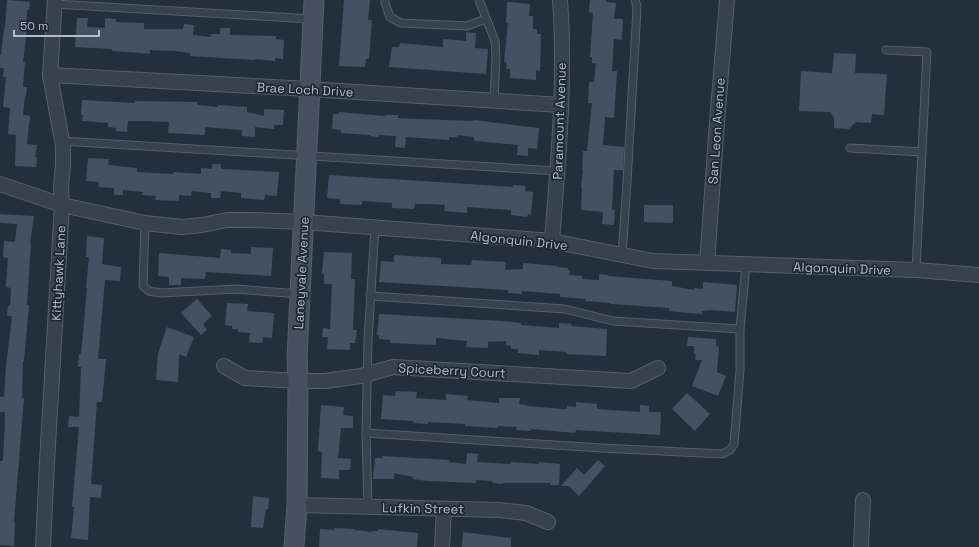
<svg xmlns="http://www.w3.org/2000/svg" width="979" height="547" viewBox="0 0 979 547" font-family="'Space Grotesk',sans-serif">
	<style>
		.building { fill: #455162 }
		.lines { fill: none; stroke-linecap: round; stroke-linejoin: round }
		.lane-casing { stroke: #565f6c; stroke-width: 9 }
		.street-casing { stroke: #565f6c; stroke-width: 16 }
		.secondary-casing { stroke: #565f6c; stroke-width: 21 }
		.lane { stroke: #38414e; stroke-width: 7 }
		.street { stroke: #38414e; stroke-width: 14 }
		.secondary { stroke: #465061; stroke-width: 19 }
		.labels { text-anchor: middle; stroke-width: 3.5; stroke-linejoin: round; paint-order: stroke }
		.street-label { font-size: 13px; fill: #b4bcc9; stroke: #1d2633 }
	</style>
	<rect width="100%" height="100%" fill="#242f3e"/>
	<g class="building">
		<polygon points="7,0 30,2 29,10 27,10 26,37 23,62 25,62 23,87 27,87 26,96 25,96 23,115 30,116 27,144 37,145 35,157 37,157 36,167 15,166 16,135 8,134 10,108 3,107 6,77 3,77 4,68 0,68 0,55 1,55 4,28 5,28"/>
		<polygon points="344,0 370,0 368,20 372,20 369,59 366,59 365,67 339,66"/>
		<polygon points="590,0 606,0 606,2 616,3 614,19 623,19 622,40 614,39 612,71 617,71 614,118 605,117 603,145 624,147 623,170 614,170 612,209 615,210 614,225 602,224 603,212 581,210 582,188 581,188 583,169 582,169 583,151 587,151 592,103 588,103 589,82 594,82 596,63 592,63 592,57 590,57 593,13 589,12"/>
		<polygon points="507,2 530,4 529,16 533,16 533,29 537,29 537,34 541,34 540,71 536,70 536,80 510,78 510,69 506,69 507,63 504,62 508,23 506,23"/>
		<polygon points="77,18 88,18 87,27 105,28 105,18 116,19 116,22 144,23 144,29 183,29 184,24 194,25 193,35 210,37 211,34 220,34 220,28 230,28 230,35 276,36 276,39 284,40 283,59 275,58 275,61 255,59 255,60 190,56 190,53 175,51 150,50 150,54 140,53 112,51 112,49 75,47"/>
		<polygon points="466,32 476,33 475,48 488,49 486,74 389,67 392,47 399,47 400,43 443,47 443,39 466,41"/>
		<polygon points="834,53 856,54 855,73 887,74 884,115 872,114 871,123 856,122 849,129 834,128 834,118 830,112 799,111 801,71 832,73"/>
		<polygon points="82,100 135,103 135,101 197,102 197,105 218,107 218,105 247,107 247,112 264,116 264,109 284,110 283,125 274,125 274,129 255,127 255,137 242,136 242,130 205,127 205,135 168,133 169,122 144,121 128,121 127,132 116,131 116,128 108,127 108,123 82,121 83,115 81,115"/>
		<polygon points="339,112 385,116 386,115 398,115 398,118 419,119 473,121 473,120 539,128 537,149 528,148 528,156 517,155 518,145 474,141 474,137 457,135 457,137 449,137 449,140 406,137 405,148 395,147 396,136 379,135 378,137 370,136 370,135 341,133 341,130 332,129 333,114 339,114"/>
		<polygon points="88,158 109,159 108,165 137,168 137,172 173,174 173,172 201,174 201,168 212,169 212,164 221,164 221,169 279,172 277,196 265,195 264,200 241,198 241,193 221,191 220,198 211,198 211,193 192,191 191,196 179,195 179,201 155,200 156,196 142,195 143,192 123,190 123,195 114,195 114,188 98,187 99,182 86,181"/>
		<polygon points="329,175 513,187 513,185 526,186 525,191 533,192 531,215 528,214 527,217 511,215 511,210 467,207 467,213 444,211 445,205 427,204 415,204 414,209 392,208 392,203 362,201 362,205 340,204 340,199 327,198"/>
		<polygon points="644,205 673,205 673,223 644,222"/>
		<polygon points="0,214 34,216 30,243 31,243 27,305 29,305 24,361 23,361 22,398 24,398 14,522 15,522 14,546 0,545 0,461 2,461 3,459 5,421 5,412 0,412 0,397 4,397 6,366 12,316 7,316 8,306 10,306 11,288 6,287 8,258 3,257 4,241 15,242 17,224 0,223"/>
		<polygon points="87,236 104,238 102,264 121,267 120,281 105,280 98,359 106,359 102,402 97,402 91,484 102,485 101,498 90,497 88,540 71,538 74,507 72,507 79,427 68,427 69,416 79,417 81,367 78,367 79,354 81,354 87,288 86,288 89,257 86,257"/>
		<polygon points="251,247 273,248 271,276 206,272 205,279 181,278 181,285 169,285 169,277 158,276 159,253 220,258 221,249 231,250 231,253 251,254"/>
		<polygon points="324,252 352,253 351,279 355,279 353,330 357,330 355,343 350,343 350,350 327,349 328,337 322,337 323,328 330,329 332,284 324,284 324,274 322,273"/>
		<polygon points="394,255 441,258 441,264 471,265 472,260 506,262 505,270 523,269 523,263 557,266 557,267 568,268 568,270 570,270 569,275 582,276 582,279 599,280 599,274 608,275 608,276 672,281 672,286 694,290 694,288 703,289 703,282 737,285 735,312 710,310 702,311 702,314 688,313 669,311 669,308 611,304 611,303 585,301 586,299 560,297 560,294 522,291 522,294 508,293 508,290 379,282 381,261 394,262"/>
		<polygon points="197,299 212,316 203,324 207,330 201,335 181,313"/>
		<polygon points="227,303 248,304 247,311 274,313 272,338 263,337 262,343 249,342 250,333 238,332 238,329 232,329 232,326 225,325"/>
		<polygon points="379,314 503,321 521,323 521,325 559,328 559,323 572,324 571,326 607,329 606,356 566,354 566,352 539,350 539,355 518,353 518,349 511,349 511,346 506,345 506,341 488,342 488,348 466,347 467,341 436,338 436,345 390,343 390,340 379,339 379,335 377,335"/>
		<polygon points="167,327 194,337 186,357 179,354 178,382 156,380 158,353"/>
		<polygon points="688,337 716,339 716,346 719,347 717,372 726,376 718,396 692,386 702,360 695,360 696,354 694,354 694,346 687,346"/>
		<polygon points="396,391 417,392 416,398 446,400 446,394 468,396 467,400 499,403 499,398 520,398 519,404 527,405 527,406 562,409 567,409 567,406 576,407 576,402 597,404 597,409 640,412 640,405 649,406 649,412 661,412 660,435 576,430 575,433 531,429 531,431 516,430 517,427 498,426 498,428 465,426 465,424 428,422 428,424 413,423 414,421 381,419 383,395 395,396"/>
		<polygon points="687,393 710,414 695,431 672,409"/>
		<polygon points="321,405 344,407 343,415 353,416 353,428 341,428 338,458 351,459 350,470 339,470 339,479 321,478 322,452 318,451"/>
		<polygon points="467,453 478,454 477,462 511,464 511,462 539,464 539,462 560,464 559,485 550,485 550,483 503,483 503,484 493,483 492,481 476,480 476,483 427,481 413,479 413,477 394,473 394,479 373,479 375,458 382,458 382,456 449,460 449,462 466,464"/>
		<polygon points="598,460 605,466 579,496 569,486 561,486 577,468 584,475"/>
		<polygon points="253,496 269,498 268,509 266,509 263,528 251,527"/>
		<polygon points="334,528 355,529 355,530 372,532 372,531 378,531 378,529 418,533 417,547 319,547 320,529 334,530"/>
		<polygon points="463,532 511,538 511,547 462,547"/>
	</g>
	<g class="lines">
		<g class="lane-casing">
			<g id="lane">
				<polyline points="385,0 385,3 390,17 401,23 467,26 486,19"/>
				<polyline points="479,0 495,41 496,56 494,101"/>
				<polyline points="54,4 312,19"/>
				<polyline points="886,50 927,52 916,270"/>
				<polyline points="62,141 558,171"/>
				<polyline points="850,148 922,152"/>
				<polyline points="145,223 143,286 149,291 161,293 235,289 300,294"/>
				<polyline points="622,255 627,182 636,27 637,6 635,0"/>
				<polyline points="370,296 565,309 613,321 740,329"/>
				<polyline points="366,433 601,448 722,454 730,450 734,444 740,370 740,329 746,265"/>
				<polyline points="368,507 366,433 368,340 375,228"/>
			</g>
		</g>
		<g class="street-casing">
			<g id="street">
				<polyline points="50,75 309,89 561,105"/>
				<polyline points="0,184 62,205 145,223 182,227 202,225 227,220 252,220 304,222 552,241 653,261 916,270 979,275"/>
				<path d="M552,241C558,161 566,80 560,0"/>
				<polyline points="707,263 717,122 727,0"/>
				<polyline points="224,366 245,378 298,381 325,381 361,376 393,367 631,381 658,368"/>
				<polyline points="297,505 499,510 526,513 548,522"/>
				<polyline points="43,547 47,462 62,205 61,187 63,166 63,146 50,75 55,0"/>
				<polyline points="442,547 444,509"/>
				<polyline points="861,547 863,500"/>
			</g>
		</g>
		<g class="secondary-casing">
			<polyline id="secondary" points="294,547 297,505 298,381 297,358 314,0"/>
		</g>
		<use href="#lane" class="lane"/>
		<use href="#street" class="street"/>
		<use href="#secondary" class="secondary"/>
	</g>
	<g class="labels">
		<g class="street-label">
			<text transform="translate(305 89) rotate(3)" y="5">Brae Loch Drive</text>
			<text transform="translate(559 121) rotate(-88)" y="5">Paramount Avenue</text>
			<text transform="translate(716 131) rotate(-86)" y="5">San Leon Avenue</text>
			<text transform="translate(519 240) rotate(6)" y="5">Algonquin Drive</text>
			<text transform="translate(842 268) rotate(2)" y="5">Algonquin Drive</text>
			<text transform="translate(58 273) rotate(-87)" y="5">Kittyhawk Lane</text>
			<text transform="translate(301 273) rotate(-87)" y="5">Laneyvale Avenue</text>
			<text transform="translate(452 370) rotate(3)" y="5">Spiceberry Court</text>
			<text transform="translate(423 508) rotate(1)" y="5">Lufkin Street</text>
		</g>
	</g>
	<path d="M14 30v6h85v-6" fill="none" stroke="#b4bcc9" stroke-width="2"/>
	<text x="20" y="30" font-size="12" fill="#b4bcc9" stroke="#1d2633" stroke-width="3" paint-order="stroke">50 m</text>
</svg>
